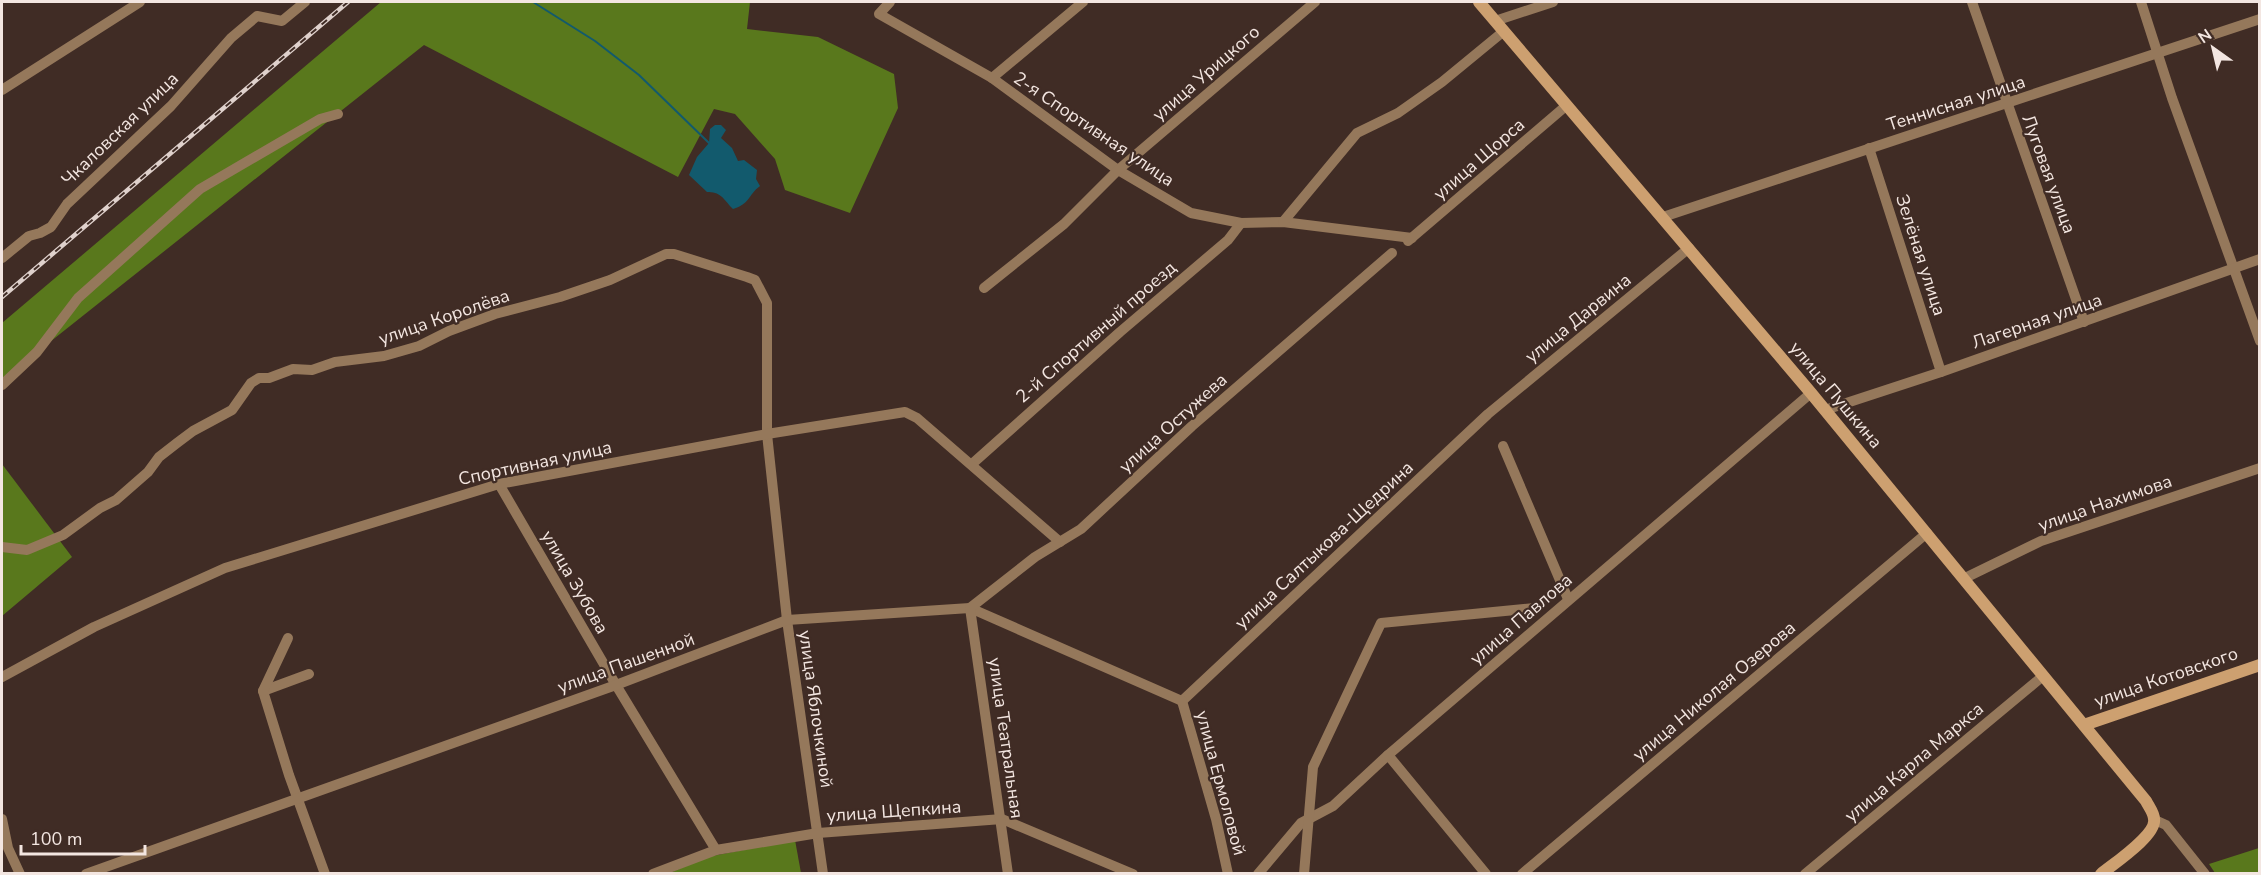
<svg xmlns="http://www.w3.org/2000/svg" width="2261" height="875" viewBox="0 0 2261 875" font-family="'Nunito Sans',sans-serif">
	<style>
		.forest { fill: #59781c }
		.water { fill: #125a6d }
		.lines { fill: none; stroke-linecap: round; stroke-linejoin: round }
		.stream { stroke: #125a6d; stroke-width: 2 }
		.minor { stroke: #95785b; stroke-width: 10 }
		.secondary { stroke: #cda070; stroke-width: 12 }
		.rail-casing { stroke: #dfd1cc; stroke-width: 4.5 }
		.rail { stroke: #402c25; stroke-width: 2; stroke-dasharray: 7; stroke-linecap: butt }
		.labels { text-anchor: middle; stroke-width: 4.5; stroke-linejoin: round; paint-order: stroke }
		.street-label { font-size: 18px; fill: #f3e6e1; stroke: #402c25 }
	</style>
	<rect width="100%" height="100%" fill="#402c25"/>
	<g class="forest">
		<polygon points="381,2 750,2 747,29 818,37 894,74 898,108 850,213 785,190 775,159 735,114 714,109 678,177 424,45 2,380 2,323"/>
		<polygon points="2,464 72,557 2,616"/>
		<polygon points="795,840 801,873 667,874 707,857"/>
		<polygon points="2259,848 2259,873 2215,873 2209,864"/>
	</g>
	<path class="water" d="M715,125H721L726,130L721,138L732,148L738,161L744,160L757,170L756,179L760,186C748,195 750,204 733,209C724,200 721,191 707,192L689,175L697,157L709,143L710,129Z"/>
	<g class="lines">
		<polyline class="stream" points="533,2 595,41 639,75 709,143"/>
		<g class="minor">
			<polyline points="890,2 879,14 992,78 1118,170 1191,213 1241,223 1283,222 1412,238"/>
			<polyline points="1972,2 2084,322"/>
			<polyline points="2141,2 2172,98 2260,341"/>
			<polyline points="1495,21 1553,2"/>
			<polyline points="992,78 1083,2"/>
			<polyline points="2,90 140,2"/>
			<polyline points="1869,148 1941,372"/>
			<polyline points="1663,217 2260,19"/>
			<polyline points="1283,222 1357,133 1398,113 1442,82 1504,31"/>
			<polyline points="1408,241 1567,105"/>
			<polyline points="2,258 29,236 40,233 51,227 67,204 171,106 231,38 257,16 282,21 305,2"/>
			<polyline points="984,288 1064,224 1118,170 1315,2"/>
			<polyline points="2,385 37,352 78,298 200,189 320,119 338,114"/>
			<polyline points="1825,410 1941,372 2260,259"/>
			<polyline points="1503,446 1568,599"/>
			<polyline points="972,464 1120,332 1228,240 1241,223"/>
			<polyline points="499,484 616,685 716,850"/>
			<polyline points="2,547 27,550 63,535 100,508 116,500 148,472 159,457 177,443 193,431 232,410 251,383 259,378 269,378 293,369 312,370 335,362 384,356 419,346 449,331 495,314 560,297 610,280 666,254 674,254 747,277 755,280 767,303 767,434 787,620 823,874"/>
			<polyline points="1965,578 2041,541 2260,468"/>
			<polyline points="309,674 263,691 289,775 325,874"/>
			<polyline points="2,677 94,627 225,568 499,484 767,434 905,412 917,418 1060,542"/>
			<polyline points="263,691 288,638"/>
			<polyline points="1182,701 1488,414 1689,248"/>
			<polyline points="1182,701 1216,819 1228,874"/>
			<polyline points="1388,755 1486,874"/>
			<polyline points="2,819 8,848 20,874"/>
			<polyline points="2155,820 2166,825 2205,874"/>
			<polyline points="86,874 616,685 787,620 970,608 1182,701"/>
			<polyline points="653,874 716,850 818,833 1002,819 1133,874"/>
			<polyline points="1008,874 970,608 1035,557 1081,529 1192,426 1392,253"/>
			<polyline points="1258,874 1301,823 1333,806 1388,755 1811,393"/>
			<polyline points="1304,874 1313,767 1381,623 1535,608"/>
			<polyline points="1522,874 1927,533"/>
			<polyline points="1805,874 2043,676"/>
		</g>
		<g class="secondary">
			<path d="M1479,2L1811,393L2146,801C2149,807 2154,813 2154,819C2157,835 2113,864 2101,874"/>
			<polyline points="2084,725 2260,665"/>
		</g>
		<g class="rail-casing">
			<polyline id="rail" points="2,297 348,2"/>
		</g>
		<use href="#rail" class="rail"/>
	</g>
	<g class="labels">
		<g class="street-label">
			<text transform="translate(1206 73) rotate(-41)" y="6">улица Урицкого</text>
			<text transform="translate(1956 103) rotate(-18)" y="6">Теннисная улица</text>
			<text transform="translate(120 129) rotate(-44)" y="6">Чкаловская улица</text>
			<text transform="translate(1094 129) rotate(34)" y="6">2-я Спортивная улица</text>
			<text transform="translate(1479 159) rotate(-41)" y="6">улица Щорса</text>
			<text transform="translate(2049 174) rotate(70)" y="6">Луговая улица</text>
			<text transform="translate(1921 255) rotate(72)" y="6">Зелёная улица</text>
			<text transform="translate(444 317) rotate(-19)" y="6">улица Королёва</text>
			<text transform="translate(1578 318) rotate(-39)" y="6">улица Дарвина</text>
			<text transform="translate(2037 321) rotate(-19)" y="6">Лагерная улица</text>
			<text transform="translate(1096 332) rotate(-41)" y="6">2-й Спортивный проезд</text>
			<text transform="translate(1836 395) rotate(50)" y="6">улица Пушкина</text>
			<text transform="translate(1173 423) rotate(-42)" y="6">улица Остужева</text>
			<text transform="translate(535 463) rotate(-12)" y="6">Спортивная улица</text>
			<text transform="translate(2105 503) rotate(-19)" y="6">улица Нахимова</text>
			<text transform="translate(1324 545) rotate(-43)" y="6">улица Салтыкова-Щедрина</text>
			<text transform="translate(575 582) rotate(60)" y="6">улица Зубова</text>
			<text transform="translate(1521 619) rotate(-41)" y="6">улица Павлова</text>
			<text transform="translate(626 663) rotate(-20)" y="6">улица Пашенной</text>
			<text transform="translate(2166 677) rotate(-19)" y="6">улица Котовского</text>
			<text transform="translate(1714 691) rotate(-40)" y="6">улица Николая Озерова</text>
			<text transform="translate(816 709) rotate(82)" y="6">улица Яблочкиной</text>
			<text transform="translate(1006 738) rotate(82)" y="6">улица Театральная</text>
			<text transform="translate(1914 762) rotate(-40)" y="6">улица Карла Маркса</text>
			<text transform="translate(1221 783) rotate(75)" y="6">улица Ермоловой</text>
			<text transform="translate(894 811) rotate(-4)" y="6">улица Щепкина</text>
		</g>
	</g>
	<rect width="2261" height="875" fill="none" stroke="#f3e6e1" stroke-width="6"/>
	<g transform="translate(2213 48) rotate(326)" stroke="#402c25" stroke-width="4.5" paint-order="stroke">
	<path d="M0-4.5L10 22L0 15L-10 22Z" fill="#f3e6e1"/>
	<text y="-9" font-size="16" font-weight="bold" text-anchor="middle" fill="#f3e6e1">N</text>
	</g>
	<path d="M21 845v9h124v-9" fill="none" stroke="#f3e6e1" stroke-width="3"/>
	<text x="30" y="845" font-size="18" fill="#f3e6e1" stroke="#402c25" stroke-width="4.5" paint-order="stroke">100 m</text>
</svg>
